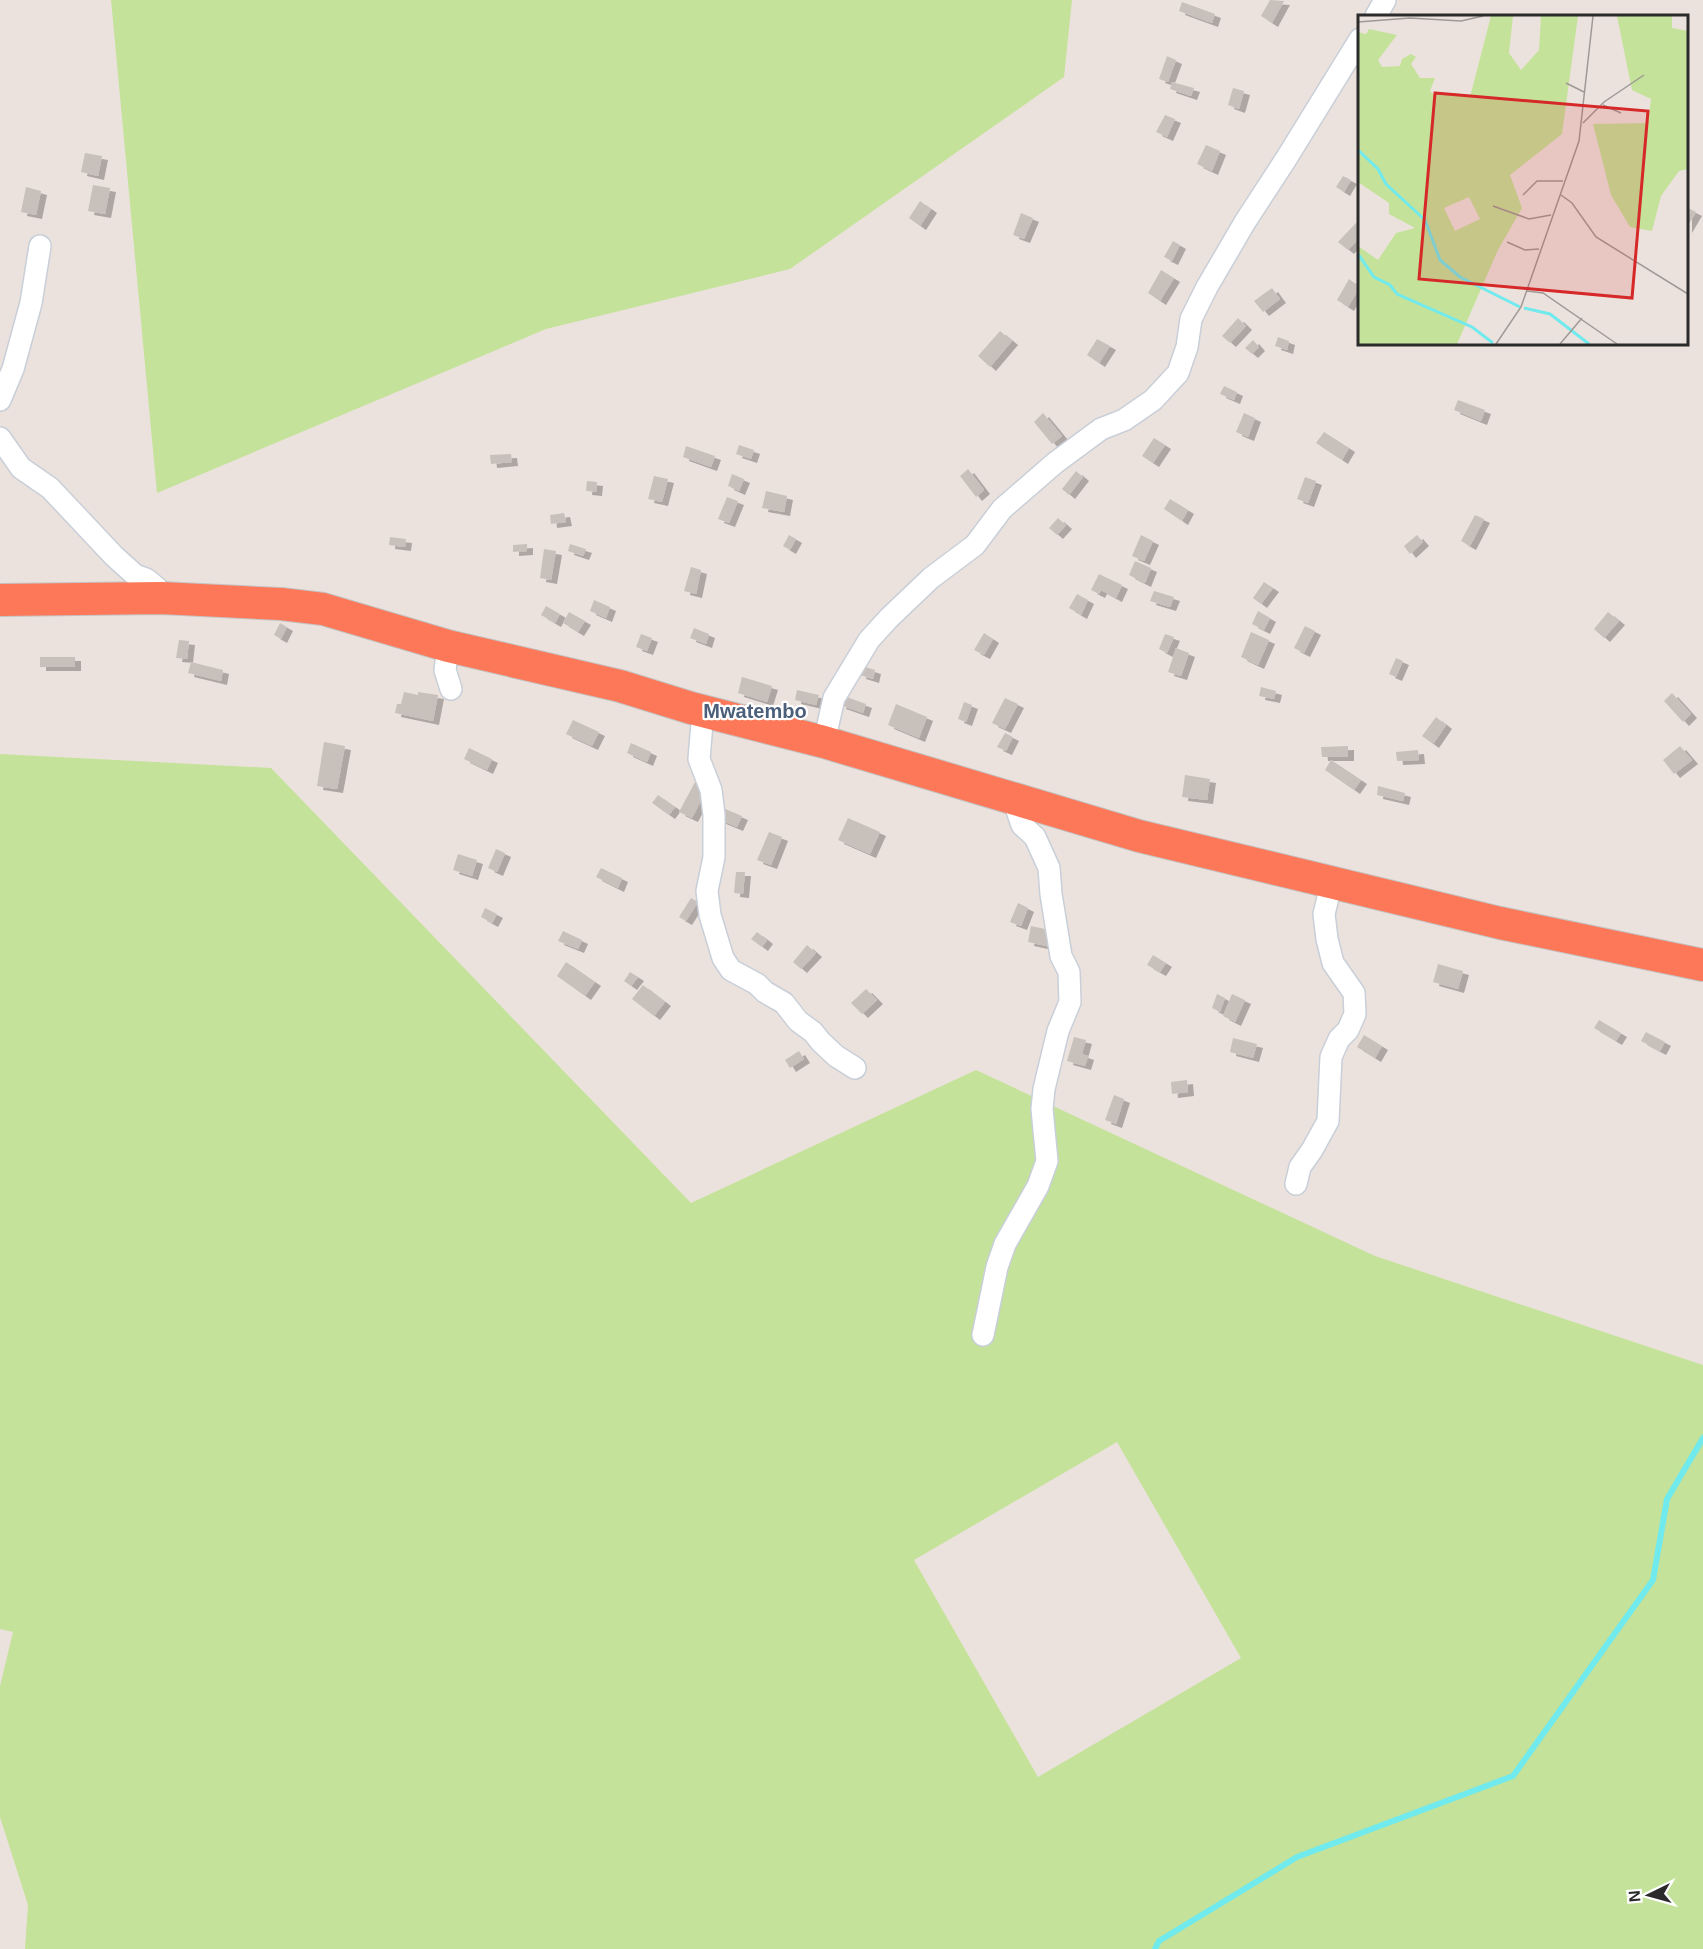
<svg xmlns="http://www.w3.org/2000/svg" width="1703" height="1949" viewBox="0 0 1703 1949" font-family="Arial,sans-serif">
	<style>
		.green { fill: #c4e29a; fill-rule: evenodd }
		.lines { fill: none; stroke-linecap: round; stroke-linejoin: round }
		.stream { stroke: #71eaed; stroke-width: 6 }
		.building { fill: #c8c0bb; filter: url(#shadow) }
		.minor-casing { stroke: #c8cfd8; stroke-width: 24 }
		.highway-casing { stroke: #c4c4c4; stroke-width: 34 }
		.minor { stroke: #fff; stroke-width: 21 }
		.highway { stroke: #fc7858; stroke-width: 32 }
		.labels { text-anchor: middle; stroke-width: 4.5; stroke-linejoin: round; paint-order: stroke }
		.quarter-label { font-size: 20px; font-weight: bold; fill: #4b5f7b; stroke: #fff }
		.inset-river { fill: none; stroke: #71eaed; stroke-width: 3 }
		.inset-road { fill: none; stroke: #9f9996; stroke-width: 1.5 }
		.view { fill: #d62828; fill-opacity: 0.15; stroke: #d62828; stroke-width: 3 }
		.inset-edge { fill: none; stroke: #2b2b2b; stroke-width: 3 }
	</style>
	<defs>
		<filter id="shadow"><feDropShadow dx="6" dy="4" stdDeviation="0" flood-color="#0004"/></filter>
	</defs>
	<rect width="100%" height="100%" fill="#ece2dd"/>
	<g class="green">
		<polygon points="111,0 1072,0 1064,77 790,269 546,329 157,493"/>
		<path d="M0,754L271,768L691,1203L976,1070L1375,1256L1703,1365V1949H25L28,1905L0,1817V1686L13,1632L0,1629ZM1117,1442L1241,1658L1038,1777L914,1560Z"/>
	</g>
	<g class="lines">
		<polyline class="stream" points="1155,1949 1159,1941 1297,1857 1513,1776 1653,1580 1667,1499 1703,1438"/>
	</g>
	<g class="building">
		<polygon points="1270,0 1284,1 1272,23 1261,16"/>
		<polygon points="1182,2 1215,14 1212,23 1179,11"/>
		<polygon points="1167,56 1176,60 1168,82 1159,79"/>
		<polygon points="1172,82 1194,88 1191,96 1170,89"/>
		<polygon points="1233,88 1244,91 1239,109 1228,105"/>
		<polygon points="1165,115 1175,119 1167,137 1156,132"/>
		<polygon points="1206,145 1220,151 1212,171 1197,164"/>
		<polygon points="85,153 102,156 98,176 81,172"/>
		<polygon points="1343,176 1351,180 1344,192 1336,187"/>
		<polygon points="93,185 110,188 105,214 88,211"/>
		<polygon points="26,187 41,191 36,215 21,212"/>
		<polygon points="920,201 931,209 920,226 909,218"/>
		<polygon points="1686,207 1696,212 1686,229"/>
		<polygon points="1021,213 1033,218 1024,239 1013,235"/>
		<polygon points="1356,223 1360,227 1360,237 1348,250 1338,242"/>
		<polygon points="1173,241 1180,245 1172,261 1164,257"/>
		<polygon points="1161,270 1174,278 1160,301 1148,293"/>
		<polygon points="1349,279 1360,287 1348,307 1337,300"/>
		<polygon points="1272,288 1280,299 1263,312 1254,301"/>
		<polygon points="1238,318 1246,326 1230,343 1222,336"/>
		<polygon points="1000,331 1012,341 990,367 978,356"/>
		<polygon points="1278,337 1289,341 1287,350 1275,346"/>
		<polygon points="1097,339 1110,346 1099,363 1087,355"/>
		<polygon points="1253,340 1259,347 1252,354 1245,348"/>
		<polygon points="1224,386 1237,392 1234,400 1220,394"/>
		<polygon points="1458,400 1485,410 1481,421 1454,410"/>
		<polygon points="1043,413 1062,436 1052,444 1034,422"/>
		<polygon points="1244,413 1255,418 1248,437 1236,432"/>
		<polygon points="1324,432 1349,448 1342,460 1316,443"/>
		<polygon points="1154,438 1165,445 1153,463 1142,456"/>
		<polygon points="739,445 754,450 751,459 736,454"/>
		<polygon points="686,446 715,456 711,467 683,457"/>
		<polygon points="511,454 512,462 491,464 490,455"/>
		<polygon points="968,469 984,490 976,497 960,476"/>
		<polygon points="1076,471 1083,477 1069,495 1062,489"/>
		<polygon points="732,474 744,479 739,491 728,486"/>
		<polygon points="654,476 668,479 662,502 648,499"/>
		<polygon points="1305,477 1316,481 1308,503 1297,499"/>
		<polygon points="587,481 597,482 596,492 586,491"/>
		<polygon points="766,491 787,496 784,512 762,508"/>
		<polygon points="727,497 738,501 729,523 718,519"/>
		<polygon points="1170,499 1188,510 1182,521 1164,509"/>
		<polygon points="564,513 566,522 551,524 550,515"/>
		<polygon points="1475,515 1484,519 1470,546 1461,541"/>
		<polygon points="1058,518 1066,525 1057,535 1049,528"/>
		<polygon points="789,535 796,539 790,550 783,546"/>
		<polygon points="1141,535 1153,541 1144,561 1132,556"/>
		<polygon points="1417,535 1423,542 1410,554 1404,546"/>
		<polygon points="390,537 406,539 405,547 389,545"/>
		<polygon points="527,544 527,551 513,552 513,545"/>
		<polygon points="570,544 586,549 583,556 568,551"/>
		<polygon points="544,549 556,551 551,580 540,578"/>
		<polygon points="1135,561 1151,568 1145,583 1129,575"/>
		<polygon points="691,567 701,570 696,594 684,591"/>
		<polygon points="1099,574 1122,585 1116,598 1101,590 1099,594 1091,590"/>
		<polygon points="1264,582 1273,588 1261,604 1253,598"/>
		<polygon points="1154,591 1174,597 1170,607 1150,601"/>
		<polygon points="1077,594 1088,600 1081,615 1069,608"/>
		<polygon points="594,600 610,607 606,618 590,611"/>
		<polygon points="546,606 560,614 555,623 541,615"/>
		<polygon points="1258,611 1270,618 1264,630 1252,624"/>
		<polygon points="569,612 585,621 578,632 563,623"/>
		<polygon points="1608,612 1619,621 1604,638 1594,629"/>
		<polygon points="280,623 287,627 281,639 274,635"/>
		<polygon points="1305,626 1315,631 1304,653 1294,648"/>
		<polygon points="694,628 709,634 706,644 690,638"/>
		<polygon points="1251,632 1269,640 1258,665 1241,657"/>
		<polygon points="984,633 993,639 984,655 974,650"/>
		<polygon points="641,634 652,638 647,651 636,647"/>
		<polygon points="1165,634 1174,637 1167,653 1159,649"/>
		<polygon points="179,640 189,641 187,659 176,658"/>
		<polygon points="1176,648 1189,653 1181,676 1168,672"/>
		<rect x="40" y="657" width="35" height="10"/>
		<polygon points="1396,658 1403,661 1396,677 1389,674"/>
		<polygon points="191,662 223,670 221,681 188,673"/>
		<polygon points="862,666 875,670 873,679 860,675"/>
		<polygon points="742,677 772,686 767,702 738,693"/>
		<polygon points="1261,687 1276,691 1274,699 1259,696"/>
		<polygon points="797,690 819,695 816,705 795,700"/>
		<polygon points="404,692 418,695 418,692 438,695 433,721 395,713 397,704 401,704"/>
		<polygon points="1672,693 1691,714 1683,722 1664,701"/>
		<polygon points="844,696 866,704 863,713 840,705"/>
		<polygon points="1005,698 1018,704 1005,729 992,723"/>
		<polygon points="964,702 972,705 966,722 958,719"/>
		<polygon points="896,704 927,717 919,738 888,725"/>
		<polygon points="1436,717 1446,725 1433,744 1422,736"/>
		<polygon points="573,720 599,732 592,746 566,734"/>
		<polygon points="1005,733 1013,737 1006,751 997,747"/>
		<polygon points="324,742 345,746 337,789 317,786"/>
		<polygon points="631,743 651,752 647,762 627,753"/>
		<polygon points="1348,746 1348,757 1322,757 1321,747"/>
		<polygon points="1680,746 1692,760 1674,774 1663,760"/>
		<polygon points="469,748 492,759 487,770 464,759"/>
		<polygon points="1418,750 1419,760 1397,761 1396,752"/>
		<polygon points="1331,760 1361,780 1354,790 1325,770"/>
		<polygon points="1185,775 1210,779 1207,800 1182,797"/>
		<polygon points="695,782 707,789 692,818 679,812"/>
		<polygon points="1378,786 1405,793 1403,801 1377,795"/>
		<polygon points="658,795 675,807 669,815 652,803"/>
		<polygon points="723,808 742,816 737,827 718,819"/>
		<polygon points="848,818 880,832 870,854 838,840"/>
		<polygon points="769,832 782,837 771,865 757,860"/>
		<polygon points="496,849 505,853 497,872 488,868"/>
		<polygon points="458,854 477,860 472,876 453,870"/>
		<polygon points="601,868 622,878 618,888 596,877"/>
		<polygon points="736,872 745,872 743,894 734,893"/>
		<polygon points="691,898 698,902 686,921 679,917"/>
		<polygon points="1018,903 1028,908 1021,926 1010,922"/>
		<polygon points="485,908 497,914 492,923 481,917"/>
		<polygon points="1031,926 1054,931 1051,947 1028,942"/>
		<polygon points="563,931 582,940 578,949 558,941"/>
		<polygon points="757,932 767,940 762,947 751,939"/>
		<polygon points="807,945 816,953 801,969 793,962"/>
		<polygon points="1153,955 1166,963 1160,972 1147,965"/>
		<polygon points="566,962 595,982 585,996 557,976"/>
		<polygon points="1438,964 1463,971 1458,989 1433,982"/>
		<polygon points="630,972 638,977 631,986 624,981"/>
		<polygon points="643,985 665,1002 654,1016 632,999"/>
		<polygon points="866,989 877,1000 862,1014 851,1003"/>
		<polygon points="1217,994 1225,998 1220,1012 1212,1008"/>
		<polygon points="1232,994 1245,1000 1235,1022 1223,1016"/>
		<polygon points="1599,1020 1621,1033 1616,1041 1594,1028"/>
		<polygon points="1646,1032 1665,1042 1660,1051 1641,1041"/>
		<polygon points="1364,1035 1382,1046 1375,1058 1357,1047"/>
		<polygon points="1074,1037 1086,1040 1082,1054 1088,1056 1085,1066 1067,1061"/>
		<polygon points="1233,1038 1257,1044 1253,1058 1230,1052"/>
		<polygon points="799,1051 804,1059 790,1068 785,1060"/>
		<polygon points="1187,1080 1188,1092 1172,1094 1171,1082"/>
		<polygon points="1114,1095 1124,1099 1116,1124 1105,1120"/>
	</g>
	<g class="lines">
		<g class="minor-casing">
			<g id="minor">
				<polyline points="1376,16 1385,0"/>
				<polyline points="0,400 13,369 31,303 40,246"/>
				<polyline points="0,438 21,468 50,488 114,556 135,575 146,579 157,588 161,598"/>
				<polyline points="448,646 445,670 451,689"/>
				<polyline points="703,711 699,759 711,790 714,815 714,857 707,891 710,915 723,958 731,970 757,984 765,992 784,1003 798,1021 813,1032 821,1042 836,1056 855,1068"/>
				<polyline points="824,742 834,698 869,640 889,618 931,578 975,545 1002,509 1055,463 1101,429 1124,420 1153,400 1178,373 1187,347 1191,319 1207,287 1245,222 1286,159 1360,39"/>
				<polyline points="1296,1184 1300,1167 1312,1150 1328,1121 1331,1057 1339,1039 1348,1030 1355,1014 1354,993 1333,963 1327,939 1324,914 1332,881"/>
				<polyline points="983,1335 997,1267 1005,1244 1038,1186 1047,1161 1042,1109 1044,1089 1058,1031 1070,1002 1069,972 1061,956 1051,894 1049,868 1035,837 1022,825 1013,799"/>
			</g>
		</g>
		<g class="highway-casing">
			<polyline id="highway" points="0,600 161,598 281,604 323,609 448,646 620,686 691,708 824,742 1139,836 1500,923 1703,965"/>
		</g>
		<use href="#minor" class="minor"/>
		<use href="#highway" class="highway"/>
	</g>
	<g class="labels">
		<g class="quarter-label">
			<text x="755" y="718">Mwatembo</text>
		</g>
	</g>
	<g transform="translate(1358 15)">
		<rect width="330" height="330" fill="#ece2dd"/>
		<path d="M133,1H155L151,38L163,55L181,35L183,1H220L204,119L152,160L164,193L140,235L99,329H0V231L20,245L38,218L57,213L31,199V188L0,167V17L8,19L11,14L39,20L20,45L24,52L42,51L44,44L53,39L58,42L53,49L62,63H77L72,76L76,80L98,78L112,82ZM111,182L122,204L97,216L86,193ZM259,1H314V13L330,16V154L321,156L303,181L294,216L272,212L253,180L235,109L290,108L293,84L274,75Z" fill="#c4e29a" fill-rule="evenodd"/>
		<path class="inset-river" d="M0,135L20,154L28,169L67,205L82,245L102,262L162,292M0,239L16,262L32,270L39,279L114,312L135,328M166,293L192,299L231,329"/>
		<path class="inset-road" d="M0,7L52,3L103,6L125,1M208,68L226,77M245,90L263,98M225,108L246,87L286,60M165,180L179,166H205M203,180L214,188L238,222L330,279M135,191L171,204L193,200M149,227L167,235L181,234M169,276L185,278L259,329M138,329L163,292L221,126L235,1M202,329L224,303"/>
		<path class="view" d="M77,78L290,96L274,283L61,264Z"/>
		<rect width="330" height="330" class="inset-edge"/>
	</g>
	<g transform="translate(1649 1895) rotate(265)" stroke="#ffffff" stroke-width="4.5" paint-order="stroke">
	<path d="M0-4.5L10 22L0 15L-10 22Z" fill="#2b2b2b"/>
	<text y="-9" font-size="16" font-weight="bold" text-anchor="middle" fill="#2b2b2b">N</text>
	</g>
</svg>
